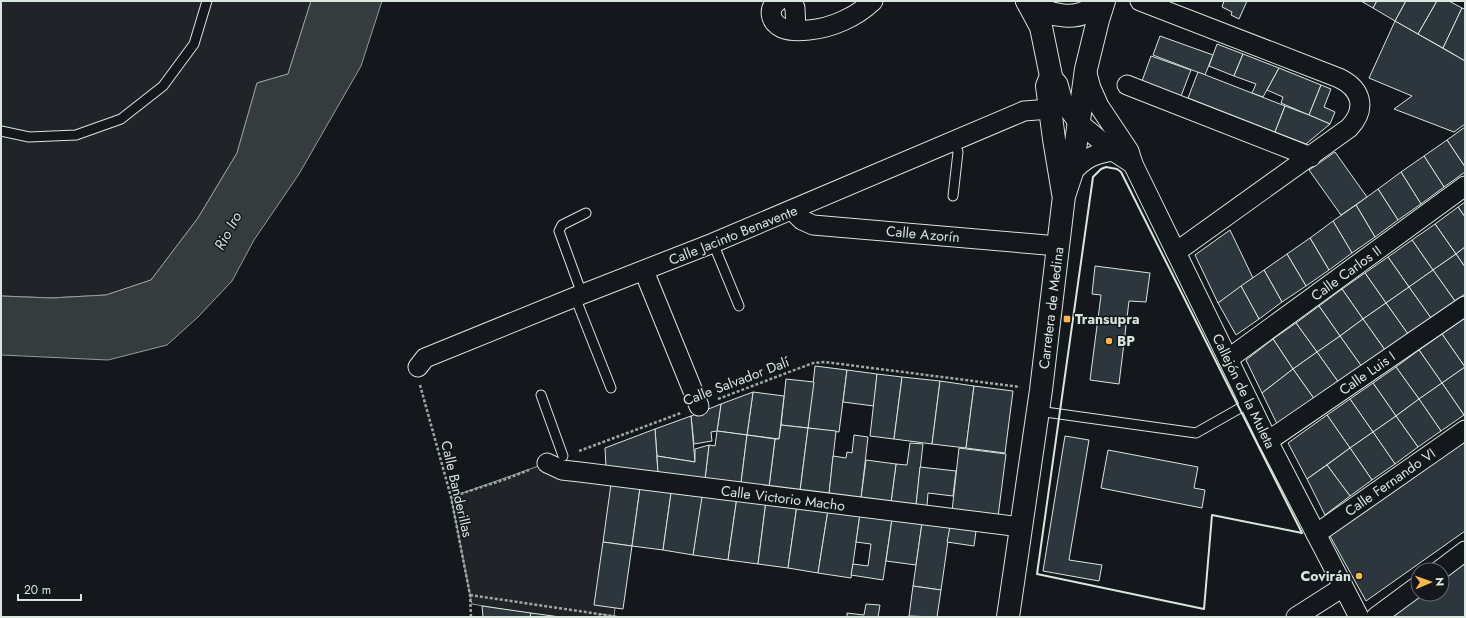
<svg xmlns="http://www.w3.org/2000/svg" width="1466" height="618" font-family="Jost,sans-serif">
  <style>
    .green { fill: #202428; stroke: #939e99 }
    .water { fill: #363b3e; stroke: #939e99 }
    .building { fill: #2c363c; stroke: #d8e6dc }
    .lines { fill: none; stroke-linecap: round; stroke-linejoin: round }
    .lane-casing { stroke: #d8e6dc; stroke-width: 11 }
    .street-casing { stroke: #d8e6dc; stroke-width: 21 }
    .secondary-casing { stroke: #d8e6dc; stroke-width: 24 }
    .path { stroke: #9da8a2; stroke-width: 2.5; stroke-dasharray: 3 2; stroke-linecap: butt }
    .lane { stroke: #14181c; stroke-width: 9 }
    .street { stroke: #14181c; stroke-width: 19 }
    .secondary { stroke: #14181c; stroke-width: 22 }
    .wall { stroke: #d8e6dc; stroke-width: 2 }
    .poi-dot { fill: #ffb74d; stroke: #14181c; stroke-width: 1.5 }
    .labels { text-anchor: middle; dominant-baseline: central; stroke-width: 3; stroke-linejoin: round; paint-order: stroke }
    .street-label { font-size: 14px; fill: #d8e6dc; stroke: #14181c }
    .poi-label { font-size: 14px; font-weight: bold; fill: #d8e6dc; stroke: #14181c; text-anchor: start }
    .water-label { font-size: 15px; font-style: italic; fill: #d8e6dc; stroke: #14181c }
  </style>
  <rect width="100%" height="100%" fill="#14181c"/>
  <g class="green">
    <path d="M1,1H311L288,74L257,83L237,153L198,218L151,280L106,295L51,298L1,296Z"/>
    <path d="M547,463L631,479L614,616L599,614V617H548L472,604L451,497Z"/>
  </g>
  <path class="water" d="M311,1H382L361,66L299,174L254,240L232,281L198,317L167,345L108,360L1,355V296L51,298L106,295L151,280L198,218L237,153L257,83L288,74Z"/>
  <g class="building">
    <path d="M1224,1H1247L1239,19L1231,15L1232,12L1222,7Z"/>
    <path d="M1361,1H1377L1373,8Z"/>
    <path d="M1377,1H1406L1395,21L1373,8Z"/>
    <path d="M1406,1H1437L1418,34L1395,21Z"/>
    <path d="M1437,1H1449L1462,8L1443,48L1418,34Z"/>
    <path d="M1462,8L1465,9V61L1443,48Z"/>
    <path d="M1395,21L1465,61V124L1454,132L1394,109L1412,96L1369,78Z"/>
    <path d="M1160,36L1213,55L1205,75L1153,55Z"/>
    <path d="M1217,44L1243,54L1234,76L1209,66Z"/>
    <path d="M1243,54L1279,68L1263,97L1252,93L1256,84L1234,76Z"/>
    <path d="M1151,56L1191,70L1181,96L1142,81Z"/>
    <path d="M1279,68L1321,85L1309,115L1281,103L1283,97L1267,90Z"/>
    <path d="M1198,72L1285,106L1275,132L1188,98Z"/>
    <path d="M1321,85L1331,89L1324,107L1335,112L1330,124L1309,115Z"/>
    <path d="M1285,106L1309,115L1330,124L1306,144L1275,132Z"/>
    <path d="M1465,127V167L1447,140Z"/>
    <path d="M1447,140L1465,167V172L1444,187L1424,156Z"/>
    <path d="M1335,152L1367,197L1341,215L1309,170Z"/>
    <path d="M1424,156L1444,187L1421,204L1401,172Z"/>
    <path d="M1401,172L1421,204L1398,220L1378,189Z"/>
    <path d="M1378,189L1398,220L1375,237L1356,205Z"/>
    <path d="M1465,202V217L1458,207Z"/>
    <path d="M1356,205L1375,237L1352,253L1333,221Z"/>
    <path d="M1458,207L1465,217V247L1456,254L1435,224Z"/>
    <path d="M1333,221L1352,253L1329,270L1310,238Z"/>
    <path d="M1435,224L1456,254L1433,270L1412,240Z"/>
    <path d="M1230,230L1253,278L1218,303L1195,255Z"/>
    <path d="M1310,238L1329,270L1306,286L1287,254Z"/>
    <path d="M1412,240L1433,270L1409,287L1388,257Z"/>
    <path d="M1465,247V267L1456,254Z"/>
    <path d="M1287,254L1306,286L1282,302L1264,270Z"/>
    <path d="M1456,254L1465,267V294L1455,301L1433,270Z"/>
    <path d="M1388,257L1409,287L1386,303L1365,273Z"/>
    <path d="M1095,266L1150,273L1146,302L1129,301L1119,384L1090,380L1101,295L1092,294Z"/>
    <path d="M1264,270L1282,302L1259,319L1241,286Z"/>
    <path d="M1433,270L1455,301L1431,318L1409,287Z"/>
    <path d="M1365,273L1386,303L1363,319L1342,289Z"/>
    <path d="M1241,286L1259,319L1236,335L1218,303Z"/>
    <path d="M1409,287L1431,318L1408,334L1386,303Z"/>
    <path d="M1342,289L1363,319L1340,336L1319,306Z"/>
    <path d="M1386,303L1408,334L1385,350L1363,319Z"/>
    <path d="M1319,306L1340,336L1317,352L1296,323Z"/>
    <path d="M1465,318V367L1442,334Z"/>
    <path d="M1363,319L1385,350L1362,367L1340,336Z"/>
    <path d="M1296,323L1317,352L1293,369L1273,339Z"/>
    <path d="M1442,334L1465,367L1442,383L1419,350Z"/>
    <path d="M1340,336L1362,367L1339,383L1317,352Z"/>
    <path d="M1273,339L1293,369L1262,393L1246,360Z"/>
    <path d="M1419,350L1442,383L1419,399L1396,367Z"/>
    <path d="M1317,352L1339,383L1315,400L1293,369Z"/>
    <path d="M815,366L847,370L839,432L808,428Z"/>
    <path d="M1396,367L1419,399L1396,416L1373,383Z"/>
    <path d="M1465,367V414L1464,415L1442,383Z"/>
    <path d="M1293,369L1315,400L1278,426L1262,393Z"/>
    <path d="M847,370L877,374L874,406L843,402Z"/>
    <path d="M877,374L902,377L894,439L870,436Z"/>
    <path d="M902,377L940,381L932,444L894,439Z"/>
    <path d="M786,379L814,382L808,428L781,425Z"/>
    <path d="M940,381L974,386L966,448L932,444Z"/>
    <path d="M1373,383L1396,416L1373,432L1350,399Z"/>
    <path d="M1442,383L1464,415L1441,431L1419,399Z"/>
    <path d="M974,386L1013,391L1005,453L966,448Z"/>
    <path d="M753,392L784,396L779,439L747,435Z"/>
    <path d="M753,392L747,435L717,431L721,404Z"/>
    <path d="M1350,399L1373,432L1350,448L1327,415Z"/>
    <path d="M1419,399L1441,431L1418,447L1396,416Z"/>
    <path d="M721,404L717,431L711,432L712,441L694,444L691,416Z"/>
    <path d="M1327,415L1350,448L1307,479L1288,443Z"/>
    <path d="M691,416L695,462L657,456L655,429Z"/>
    <path d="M1396,416L1418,447L1395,464L1373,432Z"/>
    <path d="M781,425L808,428L800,491L769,487L775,439H779Z"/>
    <path d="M808,428L836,431L829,494L800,491Z"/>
    <path d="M655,429L658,473L606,467L605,448Z"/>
    <path d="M717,431L747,435L741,483L705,479L709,445L715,446Z"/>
    <path d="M1373,432L1395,464L1372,480L1350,448Z"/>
    <path d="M747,435L775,439L769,487L741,483Z"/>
    <path d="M854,435L868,437L861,498L829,494L833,456L846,458L847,452L852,453Z"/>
    <path d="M1065,436L1089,440L1069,560L1102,565L1099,581L1043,571Z"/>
    <path d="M1465,442V531L1366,601L1330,536Z"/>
    <path d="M910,443L923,444L916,505L891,502L896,464L907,465Z"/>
    <path d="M709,445L705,479L658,473L657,456L695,462V449Z"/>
    <path d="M959,448L1006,454L998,517L952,511Z"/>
    <path d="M1350,448L1372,480L1350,496L1327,465Z"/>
    <path d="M1108,450L1198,467L1194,488L1205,490L1202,508L1101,488Z"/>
    <path d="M866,460L896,464L891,502L861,498Z"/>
    <path d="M1327,465L1350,496L1325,515L1307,479Z"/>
    <path d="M920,467L956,471L953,496L928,493L927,506L916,505Z"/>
    <path d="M611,484L640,488L632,546L603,542Z"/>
    <path d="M640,488L671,493L663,550L632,546Z"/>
    <path d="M702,492L737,497L728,560L693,555Z"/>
    <path d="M671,493L702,497L693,555L663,550Z"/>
    <path d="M737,497L766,501L758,564L728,560Z"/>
    <path d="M766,501L797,505L788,568L758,564Z"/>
    <path d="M797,505L828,510L818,573L788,568Z"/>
    <path d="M828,510L860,514L851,578L818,573Z"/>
    <path d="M860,514L892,519L883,580L851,575L853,564L868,566L871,544L856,542Z"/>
    <path d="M892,519L922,523L916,565L886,561Z"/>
    <path d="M922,523L950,527L941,590L913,586Z"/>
    <path d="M950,527L976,531L974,546L947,542Z"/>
    <path d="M603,542L632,546L623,609L594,605Z"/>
    <path d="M1465,561V617H1387L1419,594H1442V578Z"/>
    <path d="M913,586L941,590L937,617L909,616Z"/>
    <path d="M866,604L880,605L878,617H847V613L864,615Z"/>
    <path d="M482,606L531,613L530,617H483Z"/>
    <path d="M531,613L560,617H530Z"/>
  </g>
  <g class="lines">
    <g class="lane-casing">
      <g id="lane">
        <path d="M1,131L29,137L76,135L121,119L163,86L194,44L207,1"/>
        <path d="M953,196L958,152L954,141"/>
        <path d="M713,243L739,306"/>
        <path d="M582,294L559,231L562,225L586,213"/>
        <path d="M575,297L611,388"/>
        <path d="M541,395L563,456"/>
        <path d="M1038,411L1196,433L1249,403"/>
      </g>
    </g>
    <g class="street-casing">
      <g id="street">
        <path d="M778,1C767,9 770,22 782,28C789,31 801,31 809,30C832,28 856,17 873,1"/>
        <path d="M792,1L795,8L796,30"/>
        <path d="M1140,1L1339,78C1362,89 1367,109 1349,128L1176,252"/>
        <path d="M1086,70L1091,88L1099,106L1129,151L1133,164L1268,441L1359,617"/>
        <path d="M1051,76L1058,84L1063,102L1078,122L1113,151L1133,164"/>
        <path d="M1127,85L1311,157"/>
        <path d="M1072,172C1086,158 1093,154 1113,151"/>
        <path d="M792,210L802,220L813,225L1058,246"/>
        <path d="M644,271L699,406"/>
        <path d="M1228,359L1465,186"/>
        <path d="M418,367L425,358L575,297L713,243L1024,111L1050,109"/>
        <path d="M1268,441L1465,306"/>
        <path d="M547,463L562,470L580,472L1021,527"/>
        <path d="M1316,534L1465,430"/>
        <path d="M1440,570L1465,551"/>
        <path d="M1296,617L1343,587"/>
        <path d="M1376,617L1418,586"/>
      </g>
    </g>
    <g class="secondary-casing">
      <g id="secondary">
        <path d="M1027,1L1041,27L1051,76L1047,86L1054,139L1063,193"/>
        <path d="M1027,1C1049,17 1081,24 1100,1"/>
        <path d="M1008,617L1041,390L1064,196L1072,172L1086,69L1098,20L1104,1"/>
      </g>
    </g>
    <g class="path">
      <path d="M420,385L451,497L470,595L471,617"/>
      <path d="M718,399L813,363L825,362L1020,387"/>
      <path d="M579,451L681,413"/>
      <path d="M451,497L506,479L529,470"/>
      <path d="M470,595L619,617"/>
    </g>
    <use href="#lane" class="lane"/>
    <use href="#street" class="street"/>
    <use href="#secondary" class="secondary"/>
    <path class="wall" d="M1106,167L1117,169L1121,172L1302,533L1212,515L1204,609L1037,574L1093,177L1101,169Z"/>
  </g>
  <g class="poi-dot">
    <rect x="1063" y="315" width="8" height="8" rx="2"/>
    <circle cx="1109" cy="341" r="4"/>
    <circle cx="1359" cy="576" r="4"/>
  </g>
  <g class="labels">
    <g class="street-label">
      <text transform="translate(923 234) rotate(5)">Calle Azorín</text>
      <text transform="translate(733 235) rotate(-22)">Calle Jacinto Benavente</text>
      <text transform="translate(1346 273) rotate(-36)">Calle Carlos II</text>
      <text transform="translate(1051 308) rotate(-83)">Carretera de Medina</text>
      <text transform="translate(1367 373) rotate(-35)">Calle Luis I</text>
      <text transform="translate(736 381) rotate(-21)">Calle Salvador Dalí</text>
      <text transform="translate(1244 391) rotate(64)">Callejón de la Muleta</text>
      <text transform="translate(1390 482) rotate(-35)">Calle Fernando VI</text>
      <text transform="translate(457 489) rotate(77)">Calle Banderillas</text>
      <text transform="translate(783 498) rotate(7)">Calle Victorio Macho</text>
    </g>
    <g class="poi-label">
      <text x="1075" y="319">Transupra</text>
      <text x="1117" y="341">BP</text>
      <text x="1351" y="576" text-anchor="end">Covirán</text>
    </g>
    <g class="water-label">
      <text transform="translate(228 231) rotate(-62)">Rio Iro</text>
    </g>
  </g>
  <rect width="1466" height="618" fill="none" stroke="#d8e6dc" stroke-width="4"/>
  <g transform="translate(1430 582) rotate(88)"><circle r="19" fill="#14181c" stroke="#626a69"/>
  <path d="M0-3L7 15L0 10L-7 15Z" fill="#ffb74d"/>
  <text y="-6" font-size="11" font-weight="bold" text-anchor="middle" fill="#d8e6dc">N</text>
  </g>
  <path d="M18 594v6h63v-6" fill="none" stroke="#d8e6dc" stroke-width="2"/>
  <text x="24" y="594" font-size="12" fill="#d8e6dc" stroke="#14181c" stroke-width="3" paint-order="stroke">20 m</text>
</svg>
